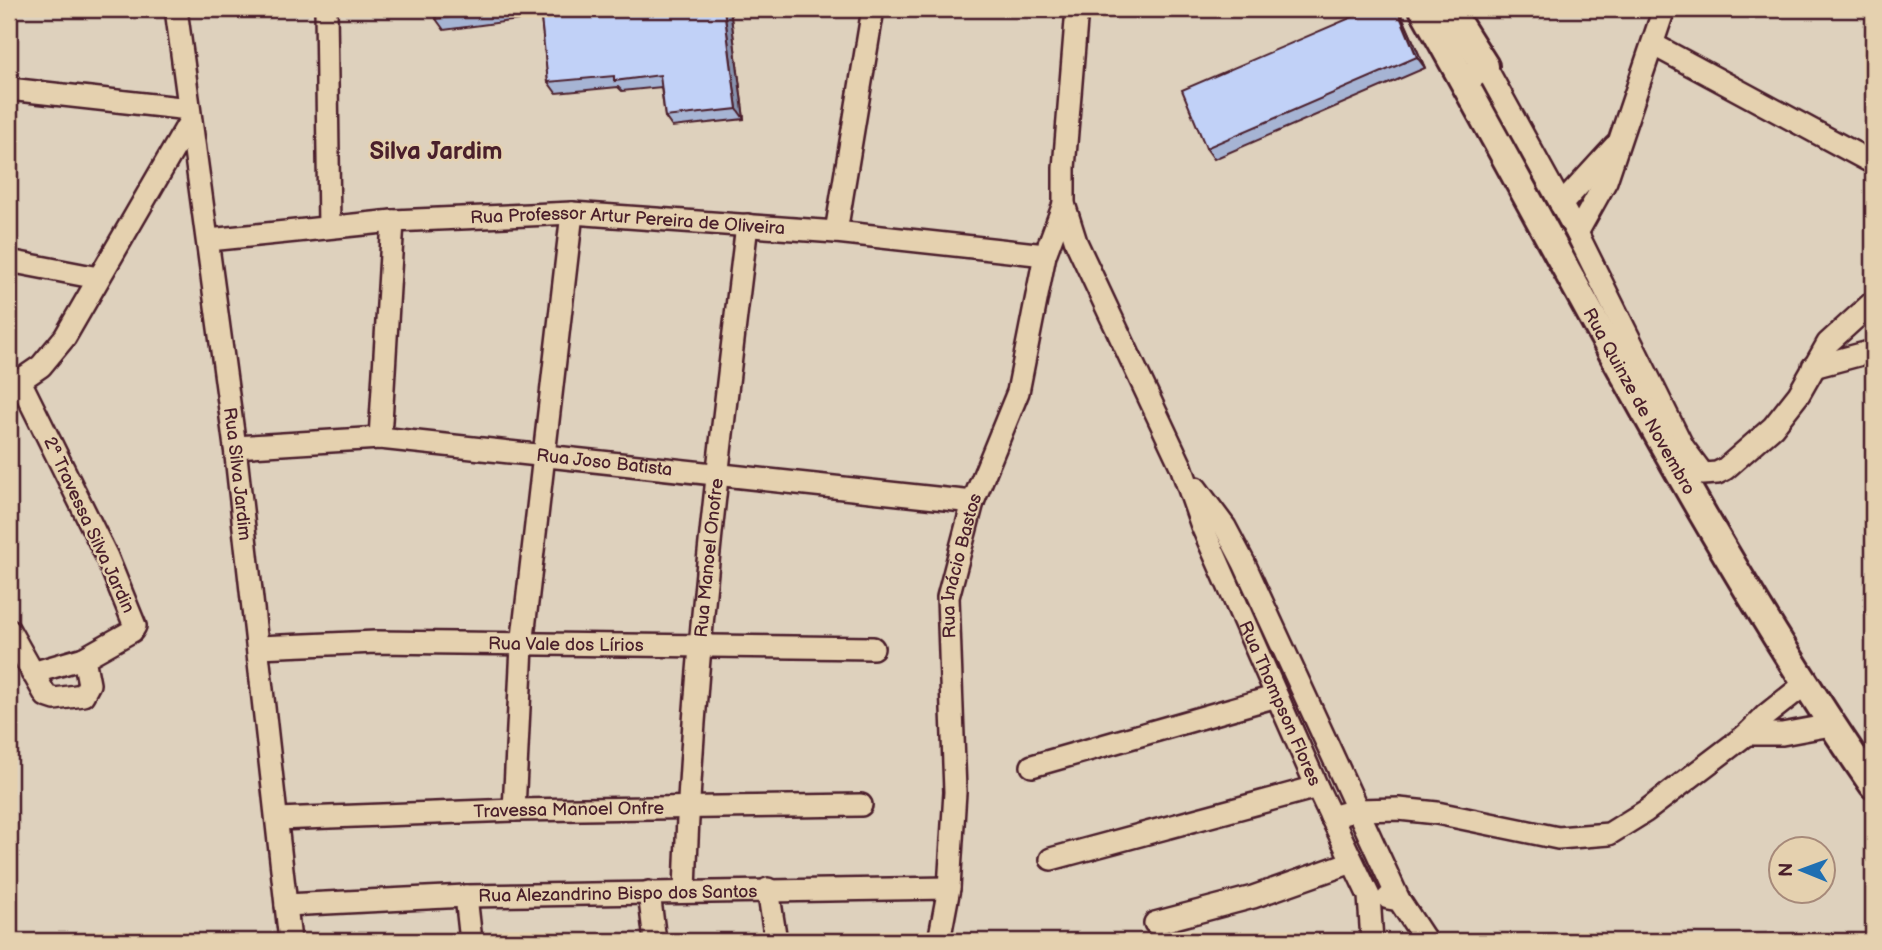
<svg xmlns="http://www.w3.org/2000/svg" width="1882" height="950" font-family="'Balsamiq Sans',sans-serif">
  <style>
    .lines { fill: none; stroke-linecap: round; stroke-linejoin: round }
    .minor-casing { stroke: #4a1f2b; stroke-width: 26 }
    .major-casing { stroke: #4a1f2b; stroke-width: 32 }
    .minor { stroke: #e5d1af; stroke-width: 21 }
    .major { stroke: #e5d1af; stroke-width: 26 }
    .wall { fill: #a6b4d4; stroke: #4a1f2b; stroke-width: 2 }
    .shaded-wall { fill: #8792ad; stroke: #4a1f2b; stroke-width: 2 }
    .building { fill: #c1d1f7; stroke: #4a1f2b; stroke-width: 2 }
    .labels { text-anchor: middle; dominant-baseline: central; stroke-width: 5; stroke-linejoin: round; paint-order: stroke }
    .street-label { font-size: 18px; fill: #4a1f2b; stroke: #e5d1af }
    .district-label { font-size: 24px; font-weight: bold; fill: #4a1f2b; stroke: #e5d1af }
  </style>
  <rect width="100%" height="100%" fill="#ded1bd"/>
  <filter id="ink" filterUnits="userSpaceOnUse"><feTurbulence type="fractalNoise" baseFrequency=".0143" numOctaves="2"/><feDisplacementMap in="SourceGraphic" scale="14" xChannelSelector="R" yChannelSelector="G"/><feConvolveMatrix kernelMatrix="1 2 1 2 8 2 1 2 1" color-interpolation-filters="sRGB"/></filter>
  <g filter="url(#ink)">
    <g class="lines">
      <g class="minor-casing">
        <g id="minor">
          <path id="s1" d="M176,9L235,447L290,941"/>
          <path d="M326,9L329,227"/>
          <path id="s2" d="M1077,9L1064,168V204L1076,242L1181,466L1202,526L1317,787L1369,896L1372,941"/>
          <path d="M1654,45L1873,163"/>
          <path d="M1485,66L1577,233L1683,447L1703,474L1717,473L1725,469L1773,427L1799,394L1828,343L1873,302"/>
          <path d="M9,89L189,109"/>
          <path d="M1561,205L1615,146"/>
          <path d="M836,232L873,9"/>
          <path d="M1577,233L1606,181L1664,9"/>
          <path id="s3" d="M209,240L393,221L572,213L836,232L1045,255"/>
          <path d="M9,261L98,278"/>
          <path d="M1813,367L1873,351"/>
          <path d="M9,388L41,366L65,337L190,121"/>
          <path d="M380,438L393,221"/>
          <path id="s4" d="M235,447L380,438L973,502"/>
          <path d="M1196,488L1225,527L1244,563L1399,900"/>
          <path d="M9,630L46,696L55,699L83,695L89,684L84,658L132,631L135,626L107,557L21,383"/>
          <path id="s5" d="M258,647L376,642L873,648"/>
          <path d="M32,673L84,658"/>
          <path d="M1747,734H1782L1831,725"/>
          <path d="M1032,766L1277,696"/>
          <path d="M514,810L522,646L572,213"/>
          <path d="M1331,817L1357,810L1399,809L1437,813L1558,838L1609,834L1646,811L1747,734L1766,715L1805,684"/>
          <path id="s6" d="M277,819L514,810L861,805"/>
          <path d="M1051,859L1317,787"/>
          <path d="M768,889L776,941"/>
          <path id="s7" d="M685,891C692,668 720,446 747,225"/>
          <path d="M649,892L655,941"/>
          <path d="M466,896L471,941"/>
          <path d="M1388,898L1399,900L1426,941"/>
          <path id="s8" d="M286,905L466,896L949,888"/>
          <path d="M1155,923L1253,897L1352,862"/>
          <path id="s9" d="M939,941L949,888L955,792L948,597L973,502L1018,392L1045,255L1064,204"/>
        </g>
      </g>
      <g class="major-casing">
        <g id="major">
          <path id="s10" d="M1423,9C1570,269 1703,539 1873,785"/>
          <path d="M1449,9L1485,66L1464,81"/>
        </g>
      </g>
      <use href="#minor" class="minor"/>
      <use href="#major" class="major"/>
    </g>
    <g class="wall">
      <path d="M435,9H730L744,119L672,127L665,117L661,87L622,91L618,87L556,93L548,82L541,17L444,30L436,19Z"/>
      <path d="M1371,9H1399L1425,68L1214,159L1206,148Z"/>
    </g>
    <g class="shaded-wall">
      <path d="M724,9H730L744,119L737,109Z"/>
      <path d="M1397,9H1399L1425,68L1417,57Z"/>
    </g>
    <g class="building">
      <path d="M435,9H513L436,19Z"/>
      <path d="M540,9H724L737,109L665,117L660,75L614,81V76L548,82Z"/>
      <path d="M1371,9H1397L1417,57L1206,148L1182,90Z"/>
    </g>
  </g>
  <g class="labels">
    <g class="street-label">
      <text stroke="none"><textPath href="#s3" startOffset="420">Rua Professor Artur Pereira de Oliveira</textPath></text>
      <text stroke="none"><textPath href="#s10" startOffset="448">Rua Quinze de Novembro</textPath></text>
      <text stroke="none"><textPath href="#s4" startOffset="371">Rua Joso Batista</textPath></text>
      <text stroke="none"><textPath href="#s1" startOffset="469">Rua Silva Jardim</textPath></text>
      <text transform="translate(89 525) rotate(65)">2ª Travessa Silva Jardin</text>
      <text stroke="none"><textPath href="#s7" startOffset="334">Rua Manoel Onofre</textPath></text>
      <text stroke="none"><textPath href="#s9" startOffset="378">Rua Inácio Bastos</textPath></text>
      <text stroke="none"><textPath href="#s5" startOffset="308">Rua Vale dos Lírios</textPath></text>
      <text stroke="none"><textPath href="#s2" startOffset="740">Rua Thompson Flores</textPath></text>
      <text stroke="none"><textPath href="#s6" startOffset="292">Travessa Manoel Onfre</textPath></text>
      <text stroke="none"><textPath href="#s8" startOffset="332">Rua Alezandrino Bispo dos Santos</textPath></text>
    </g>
    <g class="district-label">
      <text x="436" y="151">Silva Jardim</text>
    </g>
  </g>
  <rect width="1882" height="950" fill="none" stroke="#e5d1af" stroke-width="35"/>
  <rect x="18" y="18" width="1847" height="915" fill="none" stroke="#4a1f2b" stroke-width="2.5" filter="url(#ink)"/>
  <g transform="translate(1802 870) rotate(271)"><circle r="33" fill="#e5d1af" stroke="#a78a7a" stroke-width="2"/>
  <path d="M0-5L12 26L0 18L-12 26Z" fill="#1f6fb2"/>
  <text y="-10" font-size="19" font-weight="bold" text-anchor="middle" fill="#4a1f2b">N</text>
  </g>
</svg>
